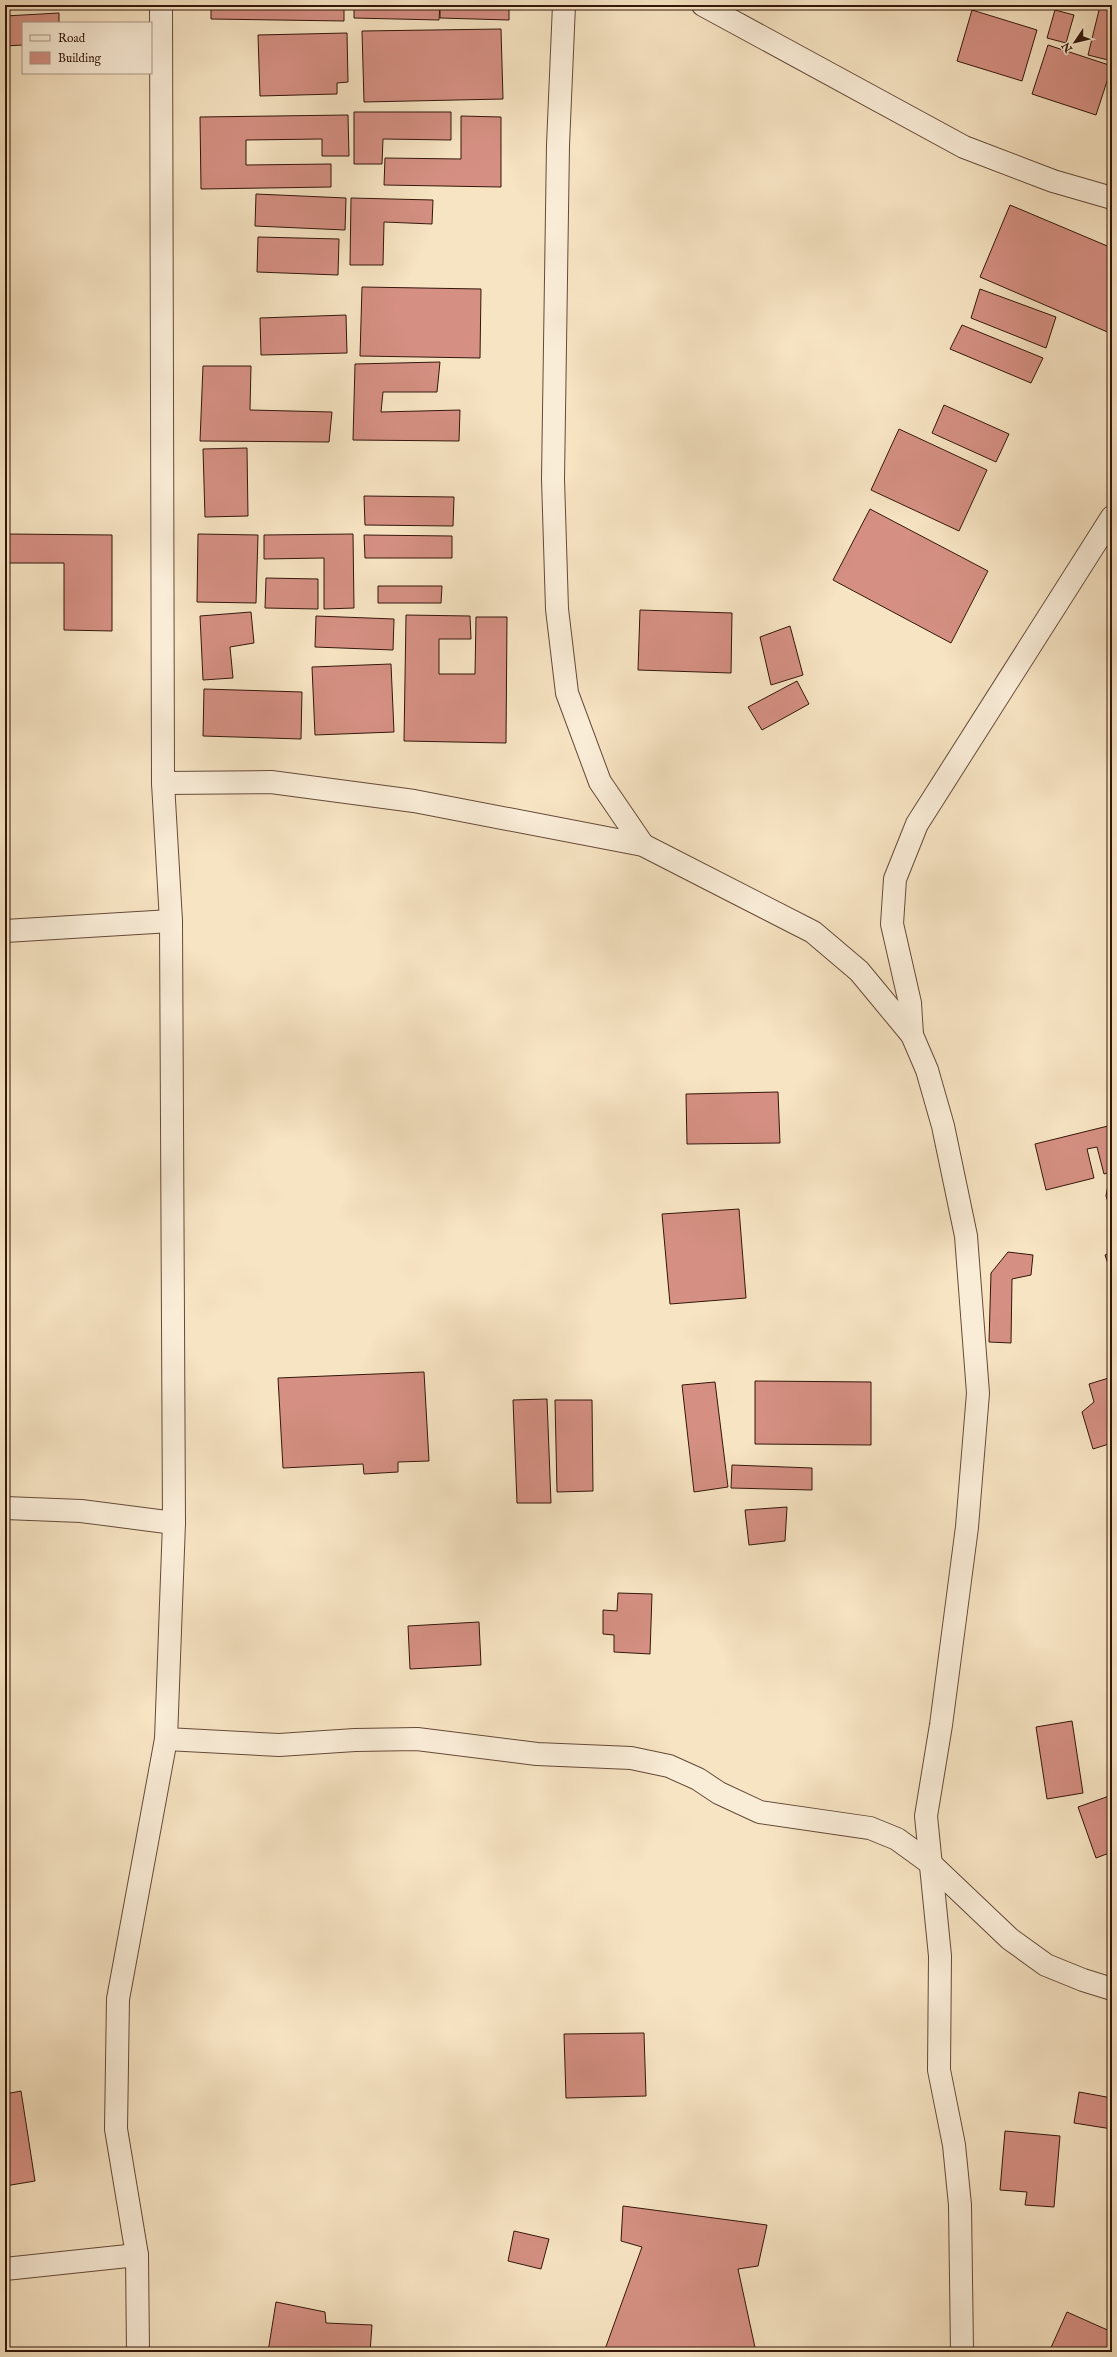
<svg xmlns="http://www.w3.org/2000/svg" width="1117" height="2357" font-family="'IM FELL English',serif">
  <style>
    .building { fill: #d59083; stroke: #34170a }
    .lines { fill: none; stroke-linecap: round; stroke-linejoin: round }
    .minor-casing { stroke: #654a38; stroke-width: 24 }
    .minor { stroke: #faedd8; stroke-width: 22 }
  </style>
  <rect width="100%" height="100%" fill="#f7e4c3"/>
  <filter id="stains"><feTurbulence type="fractalNoise" baseFrequency=".005" numOctaves="4"/><feColorMatrix values="0 0 0 0 .2 0 0 0 0 .09 0 0 0 0 .02 0 0 0 .5 -.17"/></filter>
  <radialGradient id="worn" r=".72"><stop offset=".6" stop-color="#630" stop-opacity="0"/><stop offset="1" stop-color="#630" stop-opacity=".3"/></radialGradient>
  <g class="building">
    <path d="M13,5H38V6L13,9Z"/>
    <path d="M211,5H344V21L211,19Z"/>
    <path d="M354,5H440L439,20L354,18Z"/>
    <path d="M440,5H509V20L440,18Z"/>
    <path d="M1100,6L1112,9V61L1088,55Z"/>
    <path d="M972,10L1037,30L1022,81L957,61Z"/>
    <path d="M1055,10L1074,15L1066,43L1047,38Z"/>
    <path d="M59,13V23H23V45L5,46V16Z"/>
    <path d="M501,29L503,99L364,102L362,31Z"/>
    <path d="M347,33L348,82L337,83V94L260,96L258,35Z"/>
    <path d="M1048,45L1112,66L1096,115L1032,94Z"/>
    <path d="M354,112H451V140L383,139L382,164H354Z"/>
    <path d="M348,115L349,156H322V139L246,140V165L331,164V187L201,189L200,117Z"/>
    <path d="M461,116L501,117V187L384,185L385,158L461,159Z"/>
    <path d="M256,194L346,198L345,230L255,226Z"/>
    <path d="M351,198L433,200L432,224L384,222L383,265H350Z"/>
    <path d="M1010,205L1112,248V334L980,277Z"/>
    <path d="M258,237L339,239L338,275L257,272Z"/>
    <path d="M362,287L481,289L480,358L360,356Z"/>
    <path d="M980,289L1056,317L1046,348L971,318Z"/>
    <path d="M346,315L347,353L261,355L260,318Z"/>
    <path d="M962,325L1043,358L1031,383L950,349Z"/>
    <path d="M440,362L437,392H383L381,412L460,410L459,441L353,440L355,364Z"/>
    <path d="M203,366H251L250,410L332,412L329,442L200,441Z"/>
    <path d="M944,405L1009,434L996,462L932,433Z"/>
    <path d="M899,429L987,470L959,531L871,490Z"/>
    <path d="M247,448L248,516L205,517L203,449Z"/>
    <path d="M364,496L454,497L453,526L365,525Z"/>
    <path d="M870,509L988,571L951,643L833,580Z"/>
    <path d="M8,534L112,535V631L64,630V563H8Z"/>
    <path d="M198,534L258,535L256,603L197,602Z"/>
    <path d="M353,534L354,608L324,609V558L264,559V535Z"/>
    <path d="M364,535L452,536V558H365Z"/>
    <path d="M266,578L318,579V609L265,608Z"/>
    <path d="M378,586H442L441,603H378Z"/>
    <path d="M640,610L732,613L731,673L638,670Z"/>
    <path d="M251,612L254,643L230,647L233,678L203,680L200,616Z"/>
    <path d="M406,615L470,616L471,639H439V674H475L476,617H507L506,743L404,741Z"/>
    <path d="M316,616L394,619L393,650L315,647Z"/>
    <path d="M790,626L803,675L771,685L760,637Z"/>
    <path d="M391,664L394,732L315,735L312,667Z"/>
    <path d="M797,681L809,704L762,730L748,707Z"/>
    <path d="M204,689L302,692L301,739L203,736Z"/>
    <path d="M778,1092L780,1143L687,1144L686,1094Z"/>
    <path d="M1112,1125V1172L1104,1174L1097,1147L1087,1149L1094,1178L1046,1190L1035,1144Z"/>
    <path d="M1112,1178V1214L1106,1196L1109,1179Z"/>
    <path d="M739,1209L746,1298L670,1304L662,1214Z"/>
    <path d="M1008,1252L1033,1255L1031,1275L1012,1279L1011,1343L989,1342L991,1273Z"/>
    <path d="M1112,1252V1276L1105,1255Z"/>
    <path d="M424,1372L429,1461L398,1462V1472L364,1474L363,1464L283,1468L278,1378Z"/>
    <path d="M1112,1377V1443L1093,1449L1082,1412L1094,1402L1089,1384Z"/>
    <path d="M755,1381L871,1382V1445L755,1444Z"/>
    <path d="M715,1382L728,1487L694,1492L682,1385Z"/>
    <path d="M547,1399L551,1503H517L513,1400Z"/>
    <path d="M555,1400H592L593,1491L557,1492Z"/>
    <path d="M732,1465L812,1468V1490L731,1488Z"/>
    <path d="M787,1507L785,1541L749,1545L745,1510Z"/>
    <path d="M618,1593L652,1594L650,1654L614,1652V1635L603,1634V1610L617,1611Z"/>
    <path d="M479,1622L481,1665L410,1669L408,1626Z"/>
    <path d="M1072,1721L1083,1793L1047,1799L1036,1727Z"/>
    <path d="M1112,1795V1852L1096,1858L1078,1807Z"/>
    <path d="M644,2033L646,2096L566,2098L564,2034Z"/>
    <path d="M21,2091L35,2181L5,2186V2094Z"/>
    <path d="M1079,2092L1112,2098V2129L1074,2123Z"/>
    <path d="M1005,2131L1060,2136L1054,2207L1025,2205L1027,2192L1000,2190Z"/>
    <path d="M623,2206L767,2225L758,2266L738,2269L756,2352H604L642,2247L621,2241Z"/>
    <path d="M514,2231L549,2239L541,2269L508,2261Z"/>
    <path d="M276,2302L325,2312L326,2323L372,2325L370,2352H268Z"/>
    <path d="M1067,2312L1112,2332V2352H1049Z"/>
  </g>
  <g class="lines">
    <g class="minor-casing">
      <g id="minor">
        <path d="M564,5L558,145L553,479L557,609L567,693L600,782L643,845"/>
        <path d="M703,5L964,147L1053,181L1112,198"/>
        <path d="M163,783L271,782L414,801L643,845L813,932L859,971L912,1035L927,1070L943,1126L966,1236L978,1393L967,1527L941,1725L926,1816L940,1956L939,2070L954,2145L960,2205L962,2352"/>
        <path d="M5,931L171,921"/>
        <path d="M912,1035L910,1003L892,924L895,879L917,824L1112,517"/>
        <path d="M5,1508L81,1511L174,1523"/>
        <path d="M166,1739L279,1745L355,1740L417,1739L537,1754L631,1758L669,1766L698,1779L719,1793L760,1812L870,1828L897,1839L930,1863L1010,1939L1046,1965L1083,1980L1112,1989"/>
        <path d="M5,2269L137,2255"/>
        <path d="M138,2352L137,2255L116,2129L118,1999L166,1739L174,1523L171,921L163,783L161,5"/>
      </g>
    </g>
    <use href="#minor" class="minor"/>
  </g>
  <rect width="1117" height="2357" fill="none" stroke="#f7e4c3" stroke-width="20"/>
  <rect x="6" y="6" width="1105" height="2345" fill="none" stroke="#34170a" stroke-width="2"/>
  <rect x="10" y="10" width="1097" height="2337" fill="none" stroke="#34170a"/>
  <rect x="22" y="22" width="130" height="52" fill="#faedd8" stroke="#ab9786"/>
  <rect x="30" y="35" width="20" height="6" fill="#faedd8" stroke="#ab9786"/>
  <text x="58" y="42" font-size="12" fill="#34170a">Road</text>
  <rect x="30" y="52" width="20" height="12" fill="#d59083" stroke="#ab9786"/>
  <text x="58" y="62" font-size="12" fill="#34170a">Building</text>
  <g transform="translate(1075 42) rotate(235)" stroke="#faedd8" stroke-width="3" paint-order="stroke">
  <path d="M0-3L7 15L0 10L-7 15Z" fill="#34170a"/>
  <text y="-6" font-size="11" font-weight="bold" text-anchor="middle" fill="#34170a">N</text>
  </g>
  <rect width="100%" height="100%" filter="url(#stains)"/>
  <rect width="100%" height="100%" fill="url(#worn)"/>
</svg>
